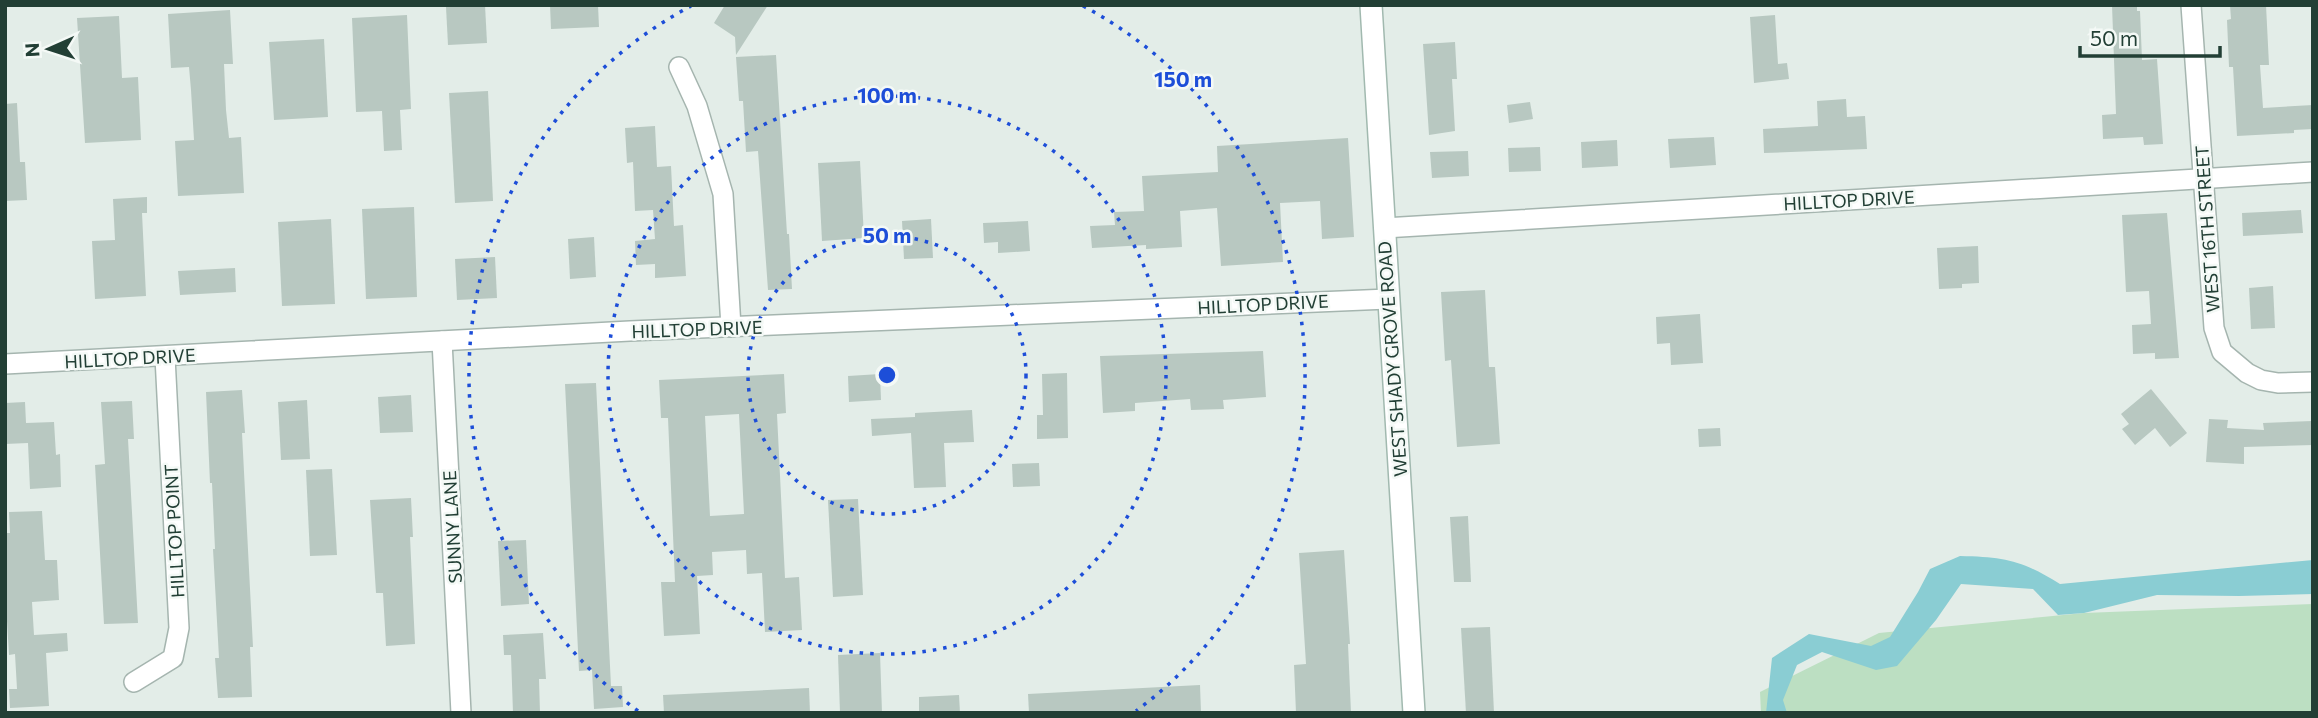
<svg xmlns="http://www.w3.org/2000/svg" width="2318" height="718" font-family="Commissioner,sans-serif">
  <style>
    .green { fill: #bcdfc2 }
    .water { fill: #8acdd3 }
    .building { fill: #b8c8c1; fill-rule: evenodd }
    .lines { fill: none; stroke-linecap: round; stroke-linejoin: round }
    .minor-casing { stroke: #a5b5af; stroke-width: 22 }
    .secondary-casing { stroke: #a1b9af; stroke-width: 24 }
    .minor { stroke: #fff; stroke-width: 19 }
    .secondary { stroke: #fff; stroke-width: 21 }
    .ring { fill: none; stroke: #1d4ed8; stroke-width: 3.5; stroke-dasharray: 3.5 7 }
    .labels { text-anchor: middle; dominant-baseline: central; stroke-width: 5; stroke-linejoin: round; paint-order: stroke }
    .street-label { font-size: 18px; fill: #223f35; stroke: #f4f9f6 }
    .centre { fill: #1d4ed8; stroke: #f4f9f6; stroke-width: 3.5 }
    .ring-label { font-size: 21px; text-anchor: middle; font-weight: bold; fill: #1d4ed8; stroke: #f4f9f6; stroke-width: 5; stroke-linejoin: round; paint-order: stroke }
  </style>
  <rect width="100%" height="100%" fill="#e3ede8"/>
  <path class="green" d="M2313,604V713H1761L1760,692L1879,633L2084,613Z"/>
  <path class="water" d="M1960,556C2005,557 2021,560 2060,584L2313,560V594L2239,596L2157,595L2084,613L2058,615L2033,589L1961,584L1936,620L1897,666L1876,670L1822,652L1797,665L1783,700L1787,713H1766L1772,658L1809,634L1871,646L1890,637L1918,592L1930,569Z"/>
  <g class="building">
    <path d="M485,5L487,43L448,45L446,7Z"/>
    <path d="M550,5H598L599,27L551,29Z"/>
    <path d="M725,5H768L736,55L735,37L714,23Z"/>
    <path d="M2112,5H2137V11H2140L2142,60L2157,59L2163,144L2144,145L2143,137L2103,139L2102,115L2116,114Z"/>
    <path d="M2230,5H2266L2269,65H2260L2263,108L2313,105V129L2294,130V133L2237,136L2233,67H2229L2227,20L2231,19Z"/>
    <path d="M230,10L233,64H224L226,110L229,138L241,137L244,193L178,196L175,141L194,140L191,90L189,67L171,68L168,14Z"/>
    <path d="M407,15L411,109L400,110L402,150L384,151L382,111L356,112L352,18Z"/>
    <path d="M1775,15L1778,64L1787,63L1789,79L1754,83L1750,17Z"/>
    <path d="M119,16L122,78L138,77L141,140L85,143L77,18Z"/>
    <path d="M324,39L328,117L274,120L269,42Z"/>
    <path d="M1455,42L1457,79H1452L1455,131L1429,135L1423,44Z"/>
    <path d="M776,55L787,234H789L792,289L768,290L758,151L746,152L743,101H739L736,57Z"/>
    <path d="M488,91L493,201L455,203L449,93Z"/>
    <path d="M1846,99L1847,117L1865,116L1867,149L1764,153L1763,129L1818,126L1817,101Z"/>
    <path d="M1530,102L1533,119L1509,123L1507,105Z"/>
    <path d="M17,103L20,162H25L27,200L5,201V104Z"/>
    <path d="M655,126L657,167L671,166L674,226L683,225L686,276L655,278V264L636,265L635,241L655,239L653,210L635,211L633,162L627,163L625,128Z"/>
    <path d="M1714,137L1716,165L1670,168L1668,139Z"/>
    <path d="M1348,138L1354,237L1322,239L1320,201L1280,203L1283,262L1221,266L1217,208L1180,211L1182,247L1146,249V245L1092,248L1090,226L1115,225L1114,212L1144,211L1142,176L1218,172L1217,146Z"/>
    <path d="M1617,140L1618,166L1582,168L1581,142Z"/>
    <path d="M1540,147L1541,171L1509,172L1508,148Z"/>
    <path d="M1468,151L1469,176L1432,178L1430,152Z"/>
    <path d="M860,161L864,238L822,241L818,163Z"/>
    <path d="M147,197V213H142L146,296L95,299L92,241L115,240L113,199Z"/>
    <path d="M414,207L417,297L366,299L362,209Z"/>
    <path d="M2301,210L2303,233L2243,236L2242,213Z"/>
    <path d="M2167,213L2179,358L2155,359V353L2133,354L2132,325L2151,324L2149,291L2126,292L2122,215Z"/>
    <path d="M331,219L335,304L282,306L278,222Z"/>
    <path d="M931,219L933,258L904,259L902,221Z"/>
    <path d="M1028,221L1030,251L998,253V242L984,243L983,223Z"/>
    <path d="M594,237L596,277L570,279L568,239Z"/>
    <path d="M1978,246L1979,283L1962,284V288L1939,289L1937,248Z"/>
    <path d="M495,257L497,298L457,300L455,259Z"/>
    <path d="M235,268L236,292L180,295L178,271Z"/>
    <path d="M2273,286L2275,328L2251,329L2249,288Z"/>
    <path d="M1485,290L1489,367H1495L1500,444L1457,447L1451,360L1445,361L1441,292Z"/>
    <path d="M1700,314L1703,363L1671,365L1670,343L1657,344L1656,317Z"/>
    <path d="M1263,351L1266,397L1223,400L1224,409L1191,410L1190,399L1135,403V411L1103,413L1100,356Z"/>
    <path d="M1067,373L1068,438L1037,439V415H1043L1042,374Z"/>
    <path d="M784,374L786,413L777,414L785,578L799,577L802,630L765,632L762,573L747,574L746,550L712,552L713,575L697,576L700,634L664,636L661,582H675L668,418H661L659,380ZM739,414L744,514L710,516L705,416Z"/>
    <path d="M880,374L881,400L849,402L848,376Z"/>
    <path d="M596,383L611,686H622L623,707L594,709L592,670L579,671L565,384Z"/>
    <path d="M2151,389L2187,433L2170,447L2155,428L2135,445L2122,429L2129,424L2121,414Z"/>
    <path d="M242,390L245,433H242L253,647H250L252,697L218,698L215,658H219L213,549H215L212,483H210L206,392Z"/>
    <path d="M411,395L413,432L380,433L378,397Z"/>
    <path d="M307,400L310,459L281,460L278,402Z"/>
    <path d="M132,401L134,439H128L138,623L104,624L95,465L105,464L101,402Z"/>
    <path d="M25,402L26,423L54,422L56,455L60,454L61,487L30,489L28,443L5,444V403Z"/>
    <path d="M972,410L974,442L944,443L946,487L914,488L911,433L872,436L871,419L915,417V413Z"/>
    <path d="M2209,419L2228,420L2227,428L2264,430L2263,423L2312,421L2313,445L2244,447V464L2206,462Z"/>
    <path d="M1720,428L1721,446L1699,447L1698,429Z"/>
    <path d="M1039,463L1040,486L1013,487L1012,464Z"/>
    <path d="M332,469L337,555L310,556L306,470Z"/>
    <path d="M411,498L413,537H410L415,644L386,646L383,593H376L370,500Z"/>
    <path d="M858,499L863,595L833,597L828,500Z"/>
    <path d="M42,511L45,560H57L59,600L32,602L34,635L67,633L68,651L46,653L49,706L10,708L9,689H17L15,654L9,655L5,587V562H7L6,533H10L9,512Z"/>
    <path d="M1468,516L1471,582H1454L1450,517Z"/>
    <path d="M526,540L529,604L501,606L498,541Z"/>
    <path d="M1344,550L1350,644H1348L1351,713H1296L1294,665L1306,664L1299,553Z"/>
    <path d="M1490,627L1494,713H1466L1461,628Z"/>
    <path d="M543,633L546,679H539L540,713H513L511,655H504L503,635Z"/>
    <path d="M880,653L882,713H840L838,655Z"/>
    <path d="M1200,685L1201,713H1029L1028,694Z"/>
    <path d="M809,688L810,713H664L663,695Z"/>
    <path d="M959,695L960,713H919V697Z"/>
  </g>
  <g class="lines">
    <g class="minor-casing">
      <g id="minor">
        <path d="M2191,5L2214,328L2222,352L2247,373L2261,380L2278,383L2313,382"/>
        <path d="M679,67L697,106L723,194L731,327"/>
        <path d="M1384,228L2313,172"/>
        <path d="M442,341L461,713"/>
        <path d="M5,364L630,331L1388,299"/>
        <path d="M134,682L173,658L179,628L165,357"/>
      </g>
    </g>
    <g class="secondary-casing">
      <path id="secondary" d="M1371,5L1414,713"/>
    </g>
    <use href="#minor" class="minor"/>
    <use href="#secondary" class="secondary"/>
  </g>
  <g class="ring">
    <circle cx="887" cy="375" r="139"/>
    <circle cx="887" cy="375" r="279"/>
    <path d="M638 711A418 418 0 0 1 691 6M1083 6A418 418 0 0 1 1136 711"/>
  </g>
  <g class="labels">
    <g class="street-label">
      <text transform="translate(1849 200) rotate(-3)">HILLTOP DRIVE</text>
      <text transform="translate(2207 229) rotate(-94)">WEST 16TH STREET</text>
      <text transform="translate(1263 304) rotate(-3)">HILLTOP DRIVE</text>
      <text transform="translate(697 329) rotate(-2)">HILLTOP DRIVE</text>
      <text transform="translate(130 358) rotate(-3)">HILLTOP DRIVE</text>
      <text transform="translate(1392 359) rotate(-94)">WEST SHADY GROVE ROAD</text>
      <text transform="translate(452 527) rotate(-93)">SUNNY LANE</text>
      <text transform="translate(174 531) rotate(-93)">HILLTOP POINT</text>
    </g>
  </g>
  <circle cx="887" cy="375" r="10" class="centre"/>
  <g class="ring-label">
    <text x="1183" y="87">150 m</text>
    <text x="887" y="103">100 m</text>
    <text x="887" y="243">50 m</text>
  </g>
  <rect width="2318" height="718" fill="none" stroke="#223f35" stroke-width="14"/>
  <g transform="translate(49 49) rotate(267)" stroke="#f4f9f6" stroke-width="5" paint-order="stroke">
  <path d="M0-5L12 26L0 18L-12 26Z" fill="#223f35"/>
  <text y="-10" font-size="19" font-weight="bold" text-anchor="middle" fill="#223f35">N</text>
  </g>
  <path d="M2080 46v10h140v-10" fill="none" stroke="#223f35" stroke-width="3.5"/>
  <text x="2090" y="46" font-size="21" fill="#223f35" stroke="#f4f9f6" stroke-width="5" paint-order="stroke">50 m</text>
</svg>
